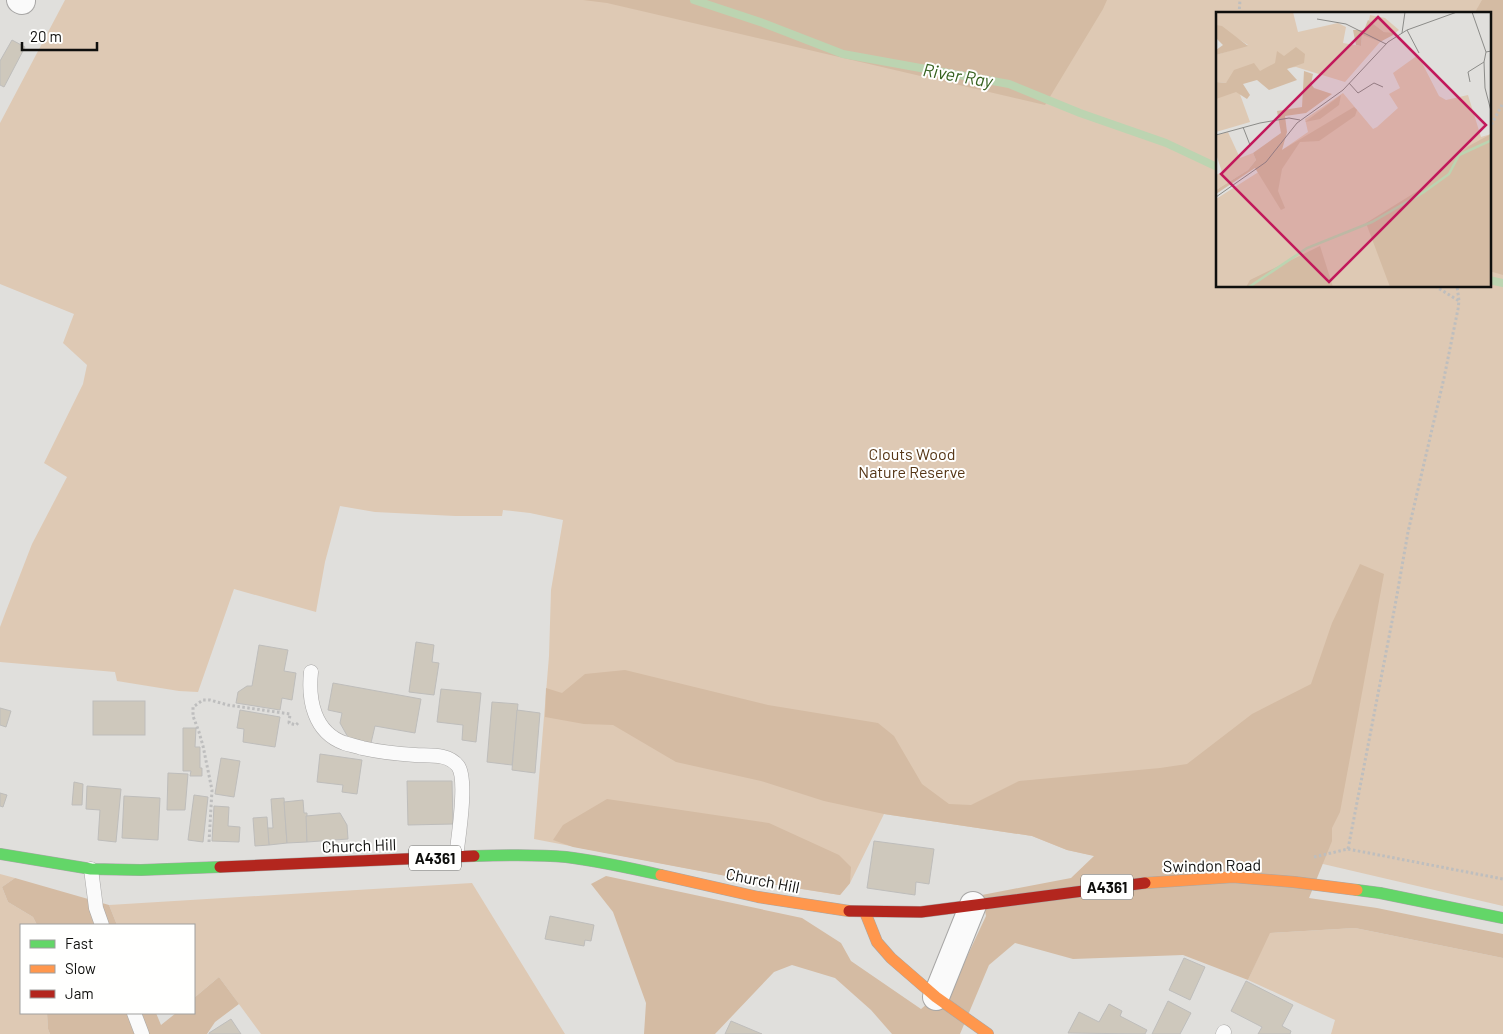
<svg xmlns="http://www.w3.org/2000/svg" width="1503" height="1034" font-family="Barlow,sans-serif">
  <style>
    .green { fill: #dec9b4; fill-rule: evenodd }
    .forest { fill: #d4bba3 }
    .lines { fill: none; stroke-linecap: round; stroke-linejoin: round }
    .stream { stroke: #bcd4b1; stroke-width: 8 }
    .building { fill: #cec8bc; stroke: #bebdbb }
    .lane-casing { stroke: #a8a7a6; stroke-width: 15 }
    .street-casing { stroke: #a8a7a6; stroke-width: 28 }
    .fast-casing { stroke: #a8a7a6; stroke-width: 12 }
    .slow-casing { stroke: #a8a7a6; stroke-width: 12 }
    .jam-casing { stroke: #a8a7a6; stroke-width: 12 }
    .path { stroke: #bebebe; stroke-width: 3; stroke-dasharray: 2.5 2.5; stroke-linecap: butt }
    .lane { stroke: #fafafa; stroke-width: 14 }
    .street { stroke: #fafafa; stroke-width: 26 }
    .fast { stroke: #63d668; stroke-width: 11 }
    .slow { stroke: #ff974d; stroke-width: 11 }
    .jam { stroke: #b3261e; stroke-width: 11 }
    .labels { text-anchor: middle; dominant-baseline: central; stroke-width: 4; stroke-linejoin: round; paint-order: stroke }
    .shield { fill: #fffffe; stroke: #575755; stroke-width: 1 }
    .shield-label { font-size: 15px; font-weight: bold; fill: #0f0f0d }
    .park-label { font-size: 16px; fill: #563616; stroke: #fffffe }
    .street-label { font-size: 16px; fill: #0f0f0d; stroke: #fffffe }
    .water-label { font-size: 18px; font-style: italic; fill: #35611f; stroke: #fffffe }
    .inset-river { fill: none; stroke: #bcd4b1; stroke-width: 2.5 }
    .inset-road { fill: none; stroke: #8c8c89; stroke-width: 1 }
    .view { fill: #c2185b; fill-opacity: 0.15; stroke: #c2185b; stroke-width: 2.5 }
    .inset-edge { fill: none; stroke: #0f0f0d; stroke-width: 2.5 }
  </style>
  <rect width="100%" height="100%" fill="#e0dfdc"/>
  <g class="green">
    <path d="M65,0H1503V906L1323,864L1095,856L1067,850L1032,836L884,814L850,883L840,895L758,882L534,839L549,656L551,590L563,520L530,513L503,510L502,516H455L375,512L340,506L325,562L316,612L234,589L198,692L179,691L117,681L115,672L0,662V627L6,611L32,544L67,477L44,463L83,384L87,365L63,343L74,314L0,284V123ZM1217,14H1489V286H1217Z"/>
    <path d="M0,874L15,878L2,887L8,902L33,917L37,925H21V1013H47L48,1029L50,1034H0Z"/>
    <path d="M472,883L565,1034H261L219,977L194,998V925H117L109,905Z"/>
    <path d="M1355,928L1503,958V1034H1331L1335,1020L1248,980L1269,933Z"/>
  </g>
  <g class="forest">
    <path d="M583,0H1107L1103,9L1045,105L607,3Z"/>
    <path d="M1482,0H1503V275L1489,271V14H1474Z"/>
    <path d="M1360,564L1384,574L1340,812L1332,828V841L1309,898L1377,908L1503,934V958L1355,928L1270,933L1248,980L1183,955L1073,959L1015,943L989,965L960,1034H892L871,1010L835,978L792,965L774,972L715,1034H644L646,1003L613,912L591,884L606,876L802,918L841,943L851,961L921,1009L956,980L986,916L982,895L1071,878L1094,856L1067,850L1032,836L884,814L824,801L761,781L676,762L613,725L584,724L545,717L546,688L562,693L585,674L625,670L768,705L878,723L894,736L922,784L949,804L971,805L1019,781L1160,768L1187,764L1252,714L1311,684L1332,623Z"/>
    <path d="M607,799L769,823L839,855L851,867L850,883L840,895L758,882L573,847L553,840L563,825Z"/>
    <path d="M15,878L109,905L117,925H37L33,917L8,902L2,887Z"/>
    <path d="M219,977L239,1004L215,1022L207,1034H50L48,1029L47,1013H156L161,1025L176,1013H194V998Z"/>
  </g>
  <g class="lines">
    <g class="stream">
      <path d="M694,0L763,23L843,54L1009,84L1080,113L1166,143L1217,167"/>
      <path d="M1489,280L1503,283"/>
    </g>
  </g>
  <g class="building">
    <path d="M12,40L25,47L4,87L0,85V61Z"/>
    <path d="M416,642L434,645L432,662L439,663L434,695L409,692Z"/>
    <path d="M259,645L288,650L284,671L296,673L292,700L282,698L280,710L236,703L238,692L247,686H252Z"/>
    <path d="M333,683L421,699L415,733L375,726L371,743L349,739L340,723L342,713L328,710Z"/>
    <path d="M441,689L481,693L476,742L462,740L463,725L437,722Z"/>
    <rect x="93" y="701" width="52" height="34"/>
    <path d="M492,702L518,704L512,765L487,762Z"/>
    <path d="M0,708L11,711L6,727L0,725Z"/>
    <path d="M240,710L280,717L275,747L243,742L244,729L237,728Z"/>
    <path d="M517,710L540,713L535,773L512,770Z"/>
    <path d="M183,728H196L195,747H200V768H202V776H190L191,771H183Z"/>
    <path d="M320,754L362,760L357,794L342,792L343,785L317,782Z"/>
    <path d="M221,758L240,761L234,797L215,794Z"/>
    <path d="M168,773L188,774L185,810H167Z"/>
    <path d="M407,781H452L453,824L408,825Z"/>
    <path d="M74,782L83,784L82,805H72Z"/>
    <path d="M87,786L121,789L116,842L98,840L100,810L86,809Z"/>
    <path d="M0,793L7,795L3,807L0,806Z"/>
    <path d="M194,795L208,797L203,842L188,840Z"/>
    <path d="M124,796L160,798L158,840L122,838Z"/>
    <path d="M284,798L287,843L269,845L267,828H273L271,799Z"/>
    <path d="M303,800L304,813H307V842L287,843L284,802Z"/>
    <path d="M214,806L229,807L228,826L240,827L239,842L212,841Z"/>
    <path d="M340,813L347,825L348,839L307,842L306,816Z"/>
    <path d="M267,817L269,845L255,846L253,818Z"/>
    <path d="M874,841L934,849L929,884L916,882L915,895L867,888Z"/>
    <path d="M550,916L594,925L591,941L585,940L584,946L545,939Z"/>
    <path d="M1184,958L1205,967L1190,1000L1169,990Z"/>
    <path d="M1246,981L1293,1005L1282,1026L1291,1031L1290,1034H1258L1262,1027L1231,1011Z"/>
    <path d="M1168,1001L1191,1013L1180,1034H1152Z"/>
    <path d="M1109,1004L1122,1011L1120,1016L1147,1030L1145,1034L1068,1033L1079,1012L1099,1022Z"/>
    <path d="M231,1019L241,1034H209V1033Z"/>
    <path d="M731,1021L762,1034H725Z"/>
  </g>
  <g class="lines">
    <g class="lane-casing">
      <g id="lane">
        <path d="M311,672C308,700 314,732 344,743C350,745 356,746 362,748C380,752 397,754 415,755C429,756 448,753 458,766C468,780 458,839 456,857"/>
        <path d="M91,869L96,908L102,925"/>
        <path d="M134,1013L142,1034"/>
        <path d="M1223,1034L1224,1032"/>
      </g>
    </g>
    <g class="street-casing">
      <g id="street">
        <path d="M20,0L22,1"/>
        <path d="M936,997L973,905"/>
      </g>
    </g>
    <g class="fast-casing">
      <g id="fast">
        <path d="M0,854L91,869L141,870L220,867"/>
        <path d="M474,856C505,855 535,854 566,857C598,861 630,868 661,875"/>
        <path d="M1357,890L1380,893L1503,918"/>
      </g>
    </g>
    <g class="slow-casing">
      <g id="slow">
        <path d="M661,875L758,897L849,911"/>
        <path d="M1145,883L1233,877L1294,882L1357,890"/>
        <path d="M865,912L877,942L891,958L936,997L988,1034"/>
      </g>
    </g>
    <g class="jam-casing">
      <g id="jam">
        <path d="M220,867L474,856"/>
        <path d="M849,911L921,912L1145,883"/>
      </g>
    </g>
    <g class="path">
      <path d="M1239,14L1240,0"/>
      <path d="M1489,129L1503,103"/>
      <path d="M1435,286L1459,301"/>
      <path d="M209,842L212,790L203,746L199,732L193,716V707L203,700H210L228,705L290,714L289,723L296,725L298,723"/>
      <path d="M1348,849L1503,879"/>
      <path d="M1314,857L1348,849L1395,606L1408,532L1444,378L1458,309L1459,301L1457,286"/>
    </g>
    <use href="#lane" class="lane"/>
    <use href="#street" class="street"/>
    <use href="#fast" class="fast"/>
    <use href="#slow" class="slow"/>
    <use href="#jam" class="jam"/>
  </g>
  <g class="labels">
    <g class="shield">
      <rect x="409" y="845.5" width="52" height="25" rx="4"/>
      <rect x="1081" y="874.5" width="52" height="25" rx="4"/>
    </g>
    <g class="shield-label">
      <text x="435" y="858">A4361</text>
      <text x="1107" y="887">A4361</text>
    </g>
    <g class="park-label">
      <text x="912" y="453">Clouts Wood<tspan x="912" dy="18">Nature Reserve</tspan></text>
    </g>
    <g class="street-label">
      <text transform="translate(359 845) rotate(-2)">Church Hill</text>
      <text transform="translate(1212 865) rotate(-1)">Swindon Road</text>
      <text transform="translate(763 880) rotate(11)">Church Hill</text>
    </g>
    <g class="water-label">
      <text transform="translate(958 75) rotate(10)">River Ray</text>
    </g>
  </g>
  <g transform="translate(1216 12)">
    <rect width="275" height="275" fill="#e0dfdc"/>
    <path d="M0,0H77L82,20L122,11L130,15L127,31L145,34L146,23L164,30L129,70L80,55L44,59L10,71L0,70V43L32,33L0,13ZM154,3L169,6L183,18L177,23L168,20L153,9ZM202,43L223,84L230,88L252,83L265,125L275,122V275H0V187L41,161L66,138L92,120L89,107L127,81L157,117L161,115L182,96L173,82L184,76L177,61ZM21,74L34,110L0,120V84ZM12,120L24,146L37,141L40,148L32,158L0,178V163L6,160L0,142V123Z" fill="#dec9b4"/>
    <path d="M152,8L168,20L177,21V23L164,30L146,23L145,34L140,33L137,18H148ZM0,13L6,14L32,34L0,43V38L7,33L0,26ZM80,35L89,42L88,51L71,57L81,68L53,78L41,68L27,72L34,83L31,87L20,80L0,87V70L10,71L18,58L38,51L44,59L59,51L61,39L68,44ZM88,59L97,62L95,72L98,76L116,82L90,101L69,104L71,120L66,138L138,95L141,98L139,104L103,129L84,130L66,157L62,179L69,196L65,198L39,156L0,182V178L32,158L40,148L37,141L65,121L61,99L86,95ZM125,83L123,93L104,107L89,110ZM275,122V275H174L150,211L208,175L251,135ZM104,234L117,275H30L34,268Z" fill="#d4bba3"/>
    <path class="inset-river" d="M33,275L91,236L156,210L208,180L233,162L243,143L274,129L275,123"/>
    <path class="inset-road" d="M256,0L270,40M101,7L130,12L170,32M191,18L203,41M186,21L189,0M268,50L269,76L275,99M254,70L252,60L268,50L270,40L275,39M133,71L142,81L158,71L167,75M27,115L34,133M0,123L44,111L73,106L84,108M0,185L50,150L81,111L127,78L172,30L191,18L241,0"/>
    <path class="view" d="M162,5L270,113L113,270L5,162Z"/>
    <rect width="275" height="275" class="inset-edge"/>
  </g>
  <rect x="20" y="924" width="175" height="90" fill="#fffffe" stroke="#9f9f9e"/>
  <rect x="30" y="940" width="25" height="8" fill="#63d668" stroke="#9f9f9e"/>
  <text x="65" y="949" font-size="15" fill="#0f0f0d">Fast</text>
  <rect x="30" y="965" width="25" height="8" fill="#ff974d" stroke="#9f9f9e"/>
  <text x="65" y="974" font-size="15" fill="#0f0f0d">Slow</text>
  <rect x="30" y="990" width="25" height="8" fill="#b3261e" stroke="#9f9f9e"/>
  <text x="65" y="999" font-size="15" fill="#0f0f0d">Jam</text>
  <path d="M22 42v8h75v-8" fill="none" stroke="#0f0f0d" stroke-width="2.5"/>
  <text x="30" y="42" font-size="15" fill="#0f0f0d" stroke="#fffffe" stroke-width="4" paint-order="stroke">20 m</text>
</svg>
